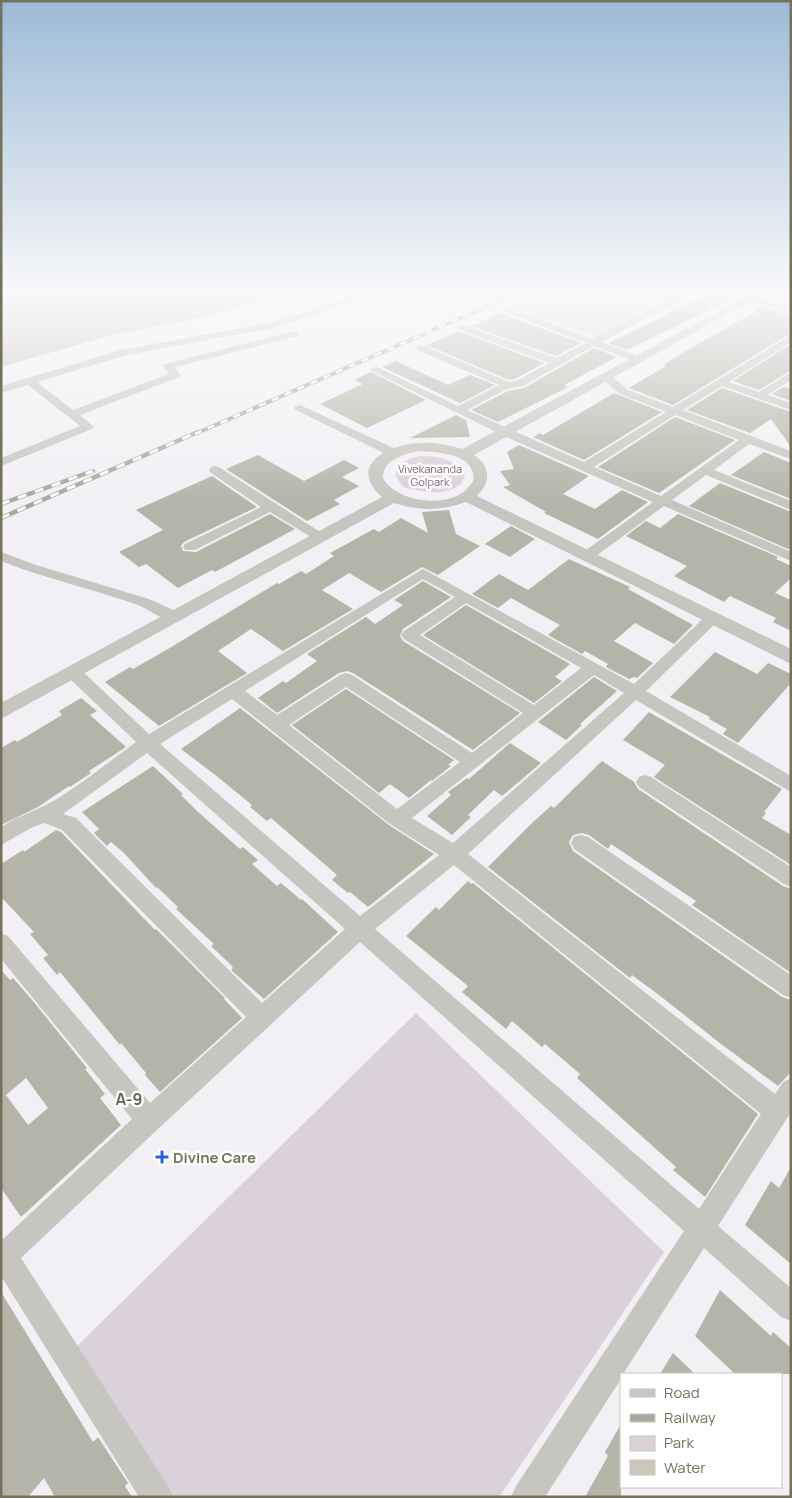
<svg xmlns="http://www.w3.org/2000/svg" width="792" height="1498" font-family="Manrope,sans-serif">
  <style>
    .green { fill: #dbd1da }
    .water { fill: #cac6bc }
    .building { fill: #b5b4a8; fill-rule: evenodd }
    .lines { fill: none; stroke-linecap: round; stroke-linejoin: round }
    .minor { fill: #c6c5bf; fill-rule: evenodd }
    .tertiary { fill: #c6c5bf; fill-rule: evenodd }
    .rail-far1-casing { stroke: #a8a79c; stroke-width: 4 }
    .rail-casing { stroke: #a8a79c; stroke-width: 4.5 }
    .rail-far1 { stroke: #fff; stroke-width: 2.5; stroke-dasharray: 7; stroke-linecap: butt }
    .rail { stroke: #fff; stroke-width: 3; stroke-dasharray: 9; stroke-linecap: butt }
    .poi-dot { fill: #2960db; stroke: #fff; stroke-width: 2 }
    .labels { text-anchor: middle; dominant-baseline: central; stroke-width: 5; stroke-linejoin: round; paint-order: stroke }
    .far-park-label { font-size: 11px; fill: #776372; stroke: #fff }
    .near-poi-label { font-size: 15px; font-weight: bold; fill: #75725c; stroke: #fff; text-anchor: start }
    .near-neighbourhood-label { font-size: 16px; font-weight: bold; fill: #656352; stroke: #fff }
  </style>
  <rect width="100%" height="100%" fill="#f2f0f4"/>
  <g class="green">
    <path d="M532,295H680L598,338L509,306Z"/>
    <path d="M421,456C438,456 456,459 465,475L461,484C444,497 422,492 403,487L395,475C401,461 408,458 421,456Z"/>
    <path d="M416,1013L664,1252L499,1497H168L76,1347Z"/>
  </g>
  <path class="water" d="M1,295H282L204,317L112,335L1,367Z"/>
  <g class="building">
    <path d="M706,295H740L627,350L609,343Z"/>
    <path d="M763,307L791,315V333L673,405L629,388L666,366L664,365L670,360Z"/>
    <path d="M501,313L581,343L556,356L471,326Z"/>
    <path d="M458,331L544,363L515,379L509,380L427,345Z"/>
    <path d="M791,344V370L788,372L759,390L733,381Z"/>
    <path d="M594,348L617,357L564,385L568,387L498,422L471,410L508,391L524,388Z"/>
    <path d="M396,361L448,385L470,375L495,385L460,403L382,367Z"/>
    <path d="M371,372L426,400L367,428L320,404L363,384L354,380Z"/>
    <path d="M784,387L791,389V401L772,394Z"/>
    <path d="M722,388L791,412V447L771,419L750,433L687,410Z"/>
    <path d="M614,393L662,412L584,460L533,437L540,433L543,435Z"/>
    <path d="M456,415L466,420L470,437L410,438Z"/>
    <path d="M675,417L735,440L659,493L598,467Z"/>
    <path d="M519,445L589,476L563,494L595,509L622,490L648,502L598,539L544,513L546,512L503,487L510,485L500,471L514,469L507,452Z"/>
    <path d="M764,452L791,463V499L731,475Z"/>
    <path d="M258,455L304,481L344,460L359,468L342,477L359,486L334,500L340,504L307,521L226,469Z"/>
    <path d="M212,476L257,507L184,542L181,546L183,551L196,552L270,514L295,529L215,572L212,570L178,588L146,564L139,567L119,552L163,530L136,510Z"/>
    <path d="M720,483L791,512V547L788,549L689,506Z"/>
    <path d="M449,510L456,534L480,546L438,575L422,567L381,592L349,573L322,590L353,609L283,651L251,629L218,651L247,673L159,726L105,682L130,667L133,669L168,649L277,583L279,584L301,571L306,574L334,556L330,553L374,529L379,532L401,518L428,533L422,512Z"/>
    <path d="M678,514L778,557L776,559L791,566V578L775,593L791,600V631L773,622L776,618L730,596L724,602L674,576L687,566L626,536L646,521L660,528Z"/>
    <path d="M511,526L535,539L510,557L485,544Z"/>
    <path d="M569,559L630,587L628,589L693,625L674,644L635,623L614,641L653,663L637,678L634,677L629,679L606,667L608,664L585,651L582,654L548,635L560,625L511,598L498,608L472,594L499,574L528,590Z"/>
    <path d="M423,581L451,597L403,629L400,636L403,641L520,713L473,750L353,673L347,671L339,673L277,713L258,698L283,681L286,683L317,661L307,654L366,617L375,624L403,605L394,600Z"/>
    <path d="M466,605L570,664L555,677L562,681L534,703L423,635Z"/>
    <path d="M715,652L757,674L768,663L791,674V683L738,743L723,734L727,729L709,719L710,717L670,697Z"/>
    <path d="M594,677L617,691L580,724L582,725L566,740L538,722Z"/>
    <path d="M346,689L454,760L448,765L451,766L432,781L431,780L409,798L390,784L379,793L292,725Z"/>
    <path d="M81,698L97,711L90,715L126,747L89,771L91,773L70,787L69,786L38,807L1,825V748L15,740L17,742L62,715L59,711Z"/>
    <path d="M240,708L389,825L434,854L368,907L350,892L348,893L332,880L337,875L271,818L267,821L250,807L252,805L214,774L181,749Z"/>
    <path d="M649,712L782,789L764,812L766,813L762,818L791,835V865L654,777L665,765L623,740Z"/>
    <path d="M510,743L541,763L502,796L494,790L468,815L471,817L452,835L427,816L451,795L448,792L467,778L469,779Z"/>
    <path d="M602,761L634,782L638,789L783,886L791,889V973L692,905L696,901L611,844L608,849L589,835L582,833L573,835L569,842L573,851L782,997L791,1000V1072L778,1086L721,1044L659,995L632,975L630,978L488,867L532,823L551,806L554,808Z"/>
    <path d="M153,766L183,794L181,795L198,812L240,849L243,847L258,860L252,864L277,886L281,883L301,900L302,899L338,932L264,999L231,970L233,968L231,965L211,946L214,944L176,909L178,907L157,887L156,888L124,853L111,842L107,846L94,833L99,829L82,812Z"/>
    <path d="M56,830L61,832L155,930L156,929L225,998L224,999L242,1018L160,1092L145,1075L146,1073L121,1043L120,1045L60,972L57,975L43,958L48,955L30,934L34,932L1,897V864L23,850L24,852Z"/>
    <path d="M468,881L471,884L473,883L758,1114L705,1197L673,1170L676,1167L577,1078L580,1074L545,1044L542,1047L512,1021L506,1029L462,992L468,986L406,936L436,907L439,910Z"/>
    <path d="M1,970L10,980L13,978L33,1001L87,1068L85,1069L105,1094L100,1098L121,1125L21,1217L1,1188ZM26,1078L48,1108L28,1125L6,1095Z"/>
    <path d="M791,1167V1264L745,1225L771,1181L779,1188Z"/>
    <path d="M720,1290L771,1336L773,1332L791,1348V1374H735L695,1336Z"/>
    <path d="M1,1292L93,1442L98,1437L128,1483L125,1486L132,1497H55L44,1478L28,1497H1Z"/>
    <path d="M673,1353L695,1374H660Z"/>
    <path d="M621,1424V1497H585L608,1456L605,1452Z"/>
  </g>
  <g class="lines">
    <g class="minor">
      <path d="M358,295H371L278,327L127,355L37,382L73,410L169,374L163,366L164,364L295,331L300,334L298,336L175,367L180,375L179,377L80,415L94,427L92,429L1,466V458L80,426L28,385L1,393V386L121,350L273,322Z"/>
      <path d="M680,295H691L602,342L644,358L645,360L644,362H636L594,346L523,386L507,389L467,410L584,462L666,412L620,394L603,380L602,378L603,376H611L628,390L673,407L791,335V342L729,382L759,392L791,372V380L768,395L791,403V410L722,386L683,410L791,451V459L749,444L714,470L791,501V510L706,475L672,500L791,552V561L664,506L592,559H582L580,556L582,553L653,502L502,435L370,370L375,367L379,368L458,406L499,385L417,350V346H425L509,382L516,381L549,363L457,329V325H463L556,358L586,343L502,311V307H508L593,339ZM675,415L739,440L661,496L594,467Z"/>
      <path d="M751,296L791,307V313L748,301V297Z"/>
      <path d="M300,405L398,450L400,453L394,457L390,456L296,410L294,408L296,406Z"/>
      <path d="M215,466L219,467L328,537L326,540H316L270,512L195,550H185L183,547L185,544L261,507L211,473L209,470L211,467Z"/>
      <path d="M1,552L36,565L149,599L180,613L183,617L180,621C166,624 151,610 138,605C93,589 46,579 1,561Z"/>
      <path d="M423,569L634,684L708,614H718L721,618L646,691L791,776V792L636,700L468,854L775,1094L783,1082L791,1078V1112L718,1226L791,1288V1321L781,1317L704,1248L623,1374H621V1379L545,1497H511L516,1486L684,1231L360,942L158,1129L21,1258L168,1486L173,1497H139L1,1276V1238L3,1239L132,1119L1,959V933L8,936L150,1103L246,1017L62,830L44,823L31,828L1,845V827C19,815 39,810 57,799C84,782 110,761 136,742L68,677L66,673L68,669L74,667L80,669L149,734ZM423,579L455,597L404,631L401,635L404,639L523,713L472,753L352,675L346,673L340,675L277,715L245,691ZM466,603L581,668L534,705L420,635ZM594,675L624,693L453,843L412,818ZM346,687L460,762L397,809L289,725ZM232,699L390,824L439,855L360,916L160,744ZM147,753L345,929L262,1003L76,818L63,814ZM454,865L761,1114L699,1209L375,929Z"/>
      <path d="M645,775L651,777L791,867V887L784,884L639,787L636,782L639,777Z"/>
      <path d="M581,835L588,837L791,975V998L783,995L574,849L571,843L574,837Z"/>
    </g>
    <path class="tertiary" d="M749,295H762L474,455C491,466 491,482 477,496L791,649V664L466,502C441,511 419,511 394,503L1,719V703L382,497C346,465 389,444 420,443C434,442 449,445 462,449ZM419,451C436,452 468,453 473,473C474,477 474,481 471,484C455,510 397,504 383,478C383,460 403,454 419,451Z"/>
    <g class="rail-far1-casing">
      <path id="rail-far1" d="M195,434L513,295"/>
    </g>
    <g class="rail-casing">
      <g id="rail">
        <path d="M1,504L93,471"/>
        <path d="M1,518L198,432"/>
      </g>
    </g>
    <use href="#rail-far1" class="rail-far1"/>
    <use href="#rail" class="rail"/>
  </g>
  <linearGradient id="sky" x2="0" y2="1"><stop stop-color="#9cbbd6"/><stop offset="0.58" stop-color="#f9f8fa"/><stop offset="1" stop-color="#f9f8fa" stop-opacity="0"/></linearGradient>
  <rect width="792" height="505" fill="url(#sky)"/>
  <path class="poi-dot" d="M159.5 1149.5h5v5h5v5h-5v5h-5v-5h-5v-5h5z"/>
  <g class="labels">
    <g class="far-park-label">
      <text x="430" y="468">Vivekananda<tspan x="430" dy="13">Golpark</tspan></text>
    </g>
    <g class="near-poi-label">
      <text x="173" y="1157">Divine Care</text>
    </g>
    <g class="near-neighbourhood-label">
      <text x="129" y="1099">A-9</text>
    </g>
  </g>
  <rect width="792" height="1498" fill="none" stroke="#75725c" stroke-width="5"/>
  <rect x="620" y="1373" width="162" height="115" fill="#ffffff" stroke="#c8c7be"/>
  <rect x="630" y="1389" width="25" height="8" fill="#c6c5bf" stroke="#c8c7be"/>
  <text x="664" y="1398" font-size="15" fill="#75725c">Road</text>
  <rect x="630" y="1414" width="25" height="8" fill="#a8a79c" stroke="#c8c7be"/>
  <text x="664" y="1423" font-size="15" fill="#75725c">Railway</text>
  <rect x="630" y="1436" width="25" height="15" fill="#dbd1da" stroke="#c8c7be"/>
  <text x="664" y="1448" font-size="15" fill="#75725c">Park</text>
  <rect x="630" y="1460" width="25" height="15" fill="#cac6bc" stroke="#c8c7be"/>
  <text x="664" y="1473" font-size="15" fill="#75725c">Water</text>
</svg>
